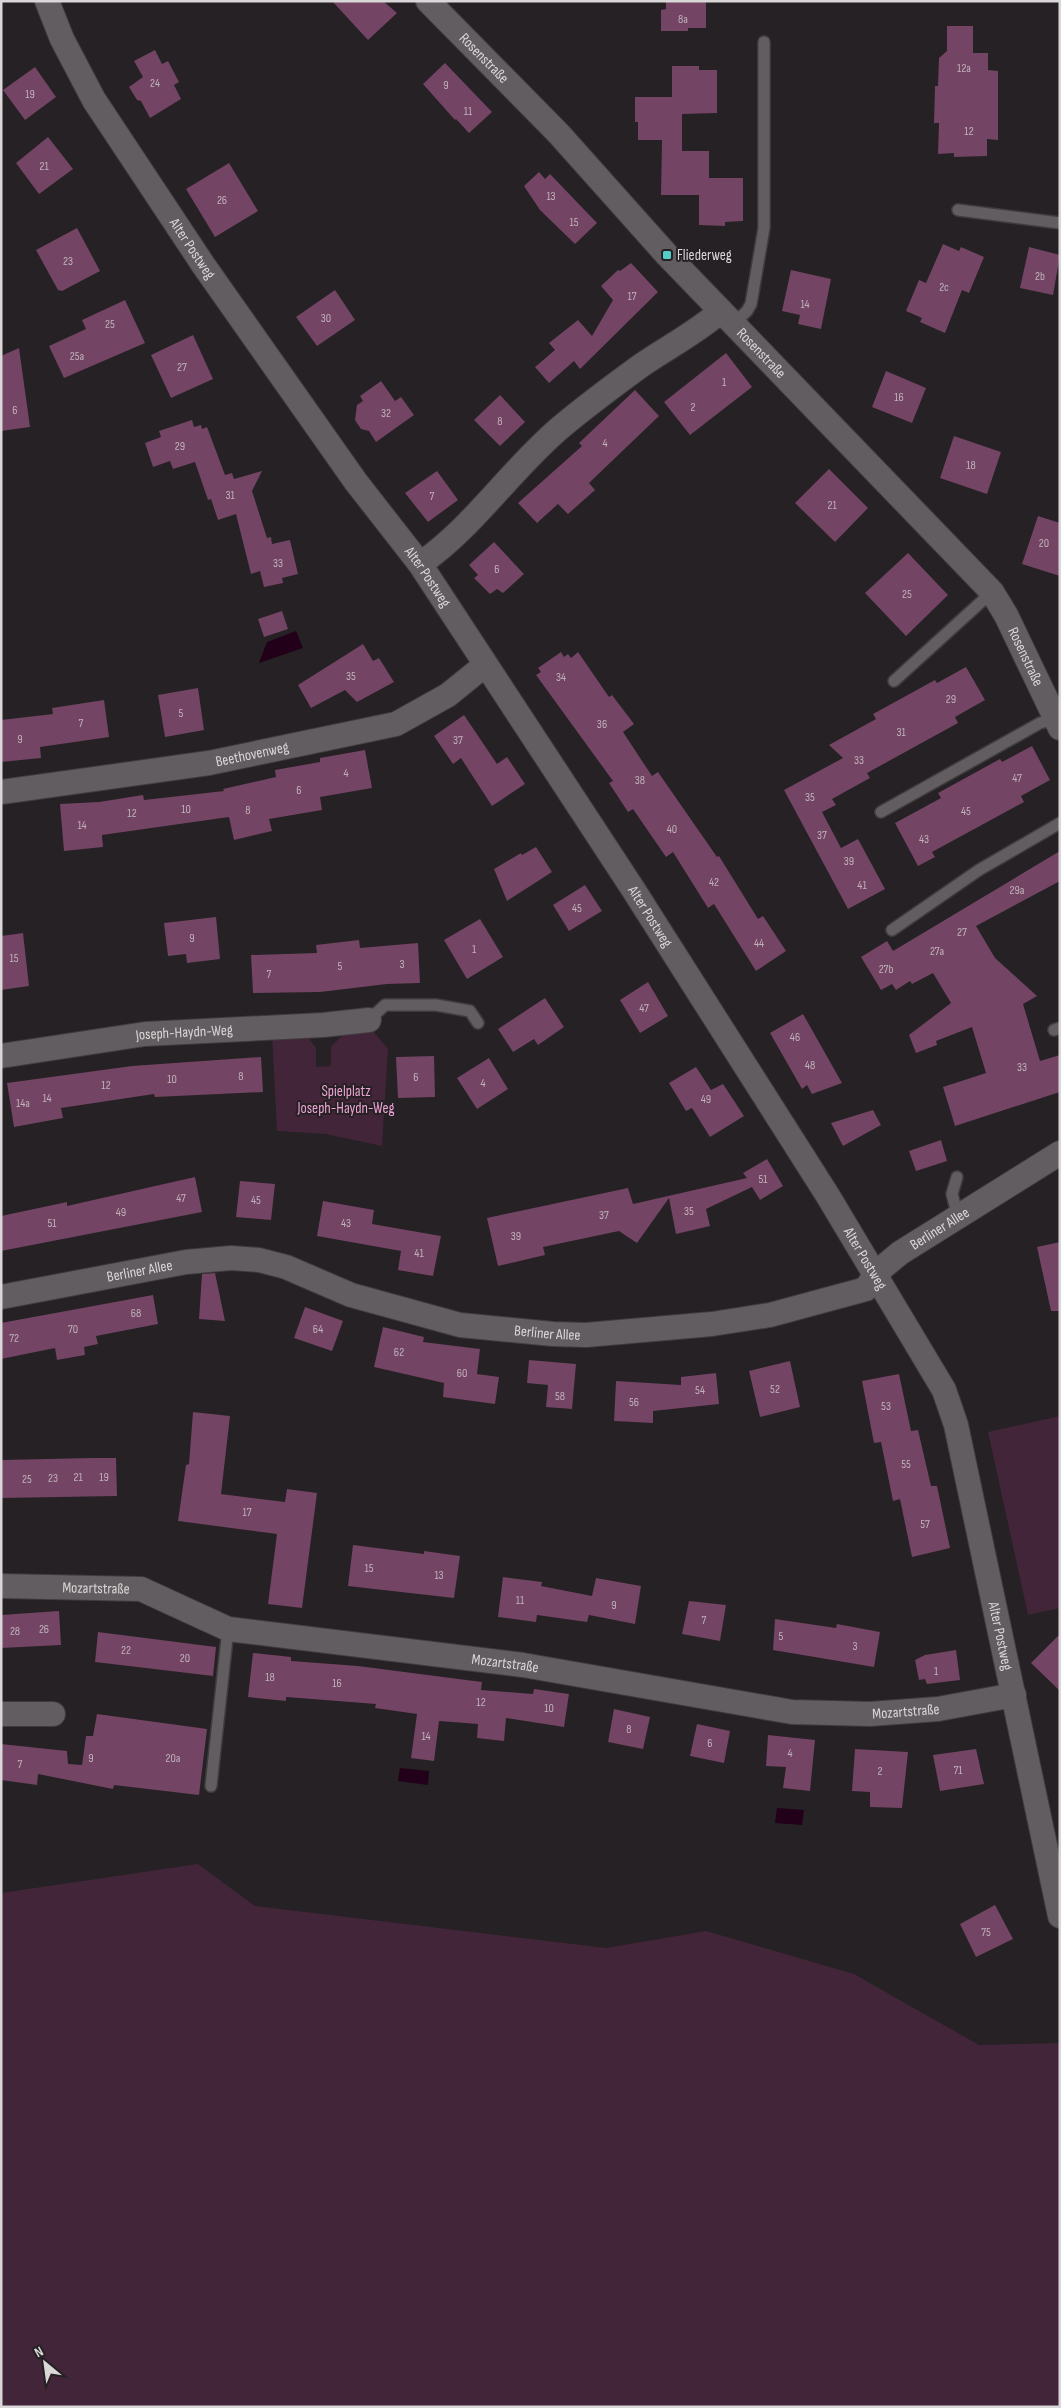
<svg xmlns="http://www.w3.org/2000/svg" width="1061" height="2408" font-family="'Sofia Sans Condensed',sans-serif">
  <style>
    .green { fill: #422538 }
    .water { fill: #220019 }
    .building { fill: #734463 }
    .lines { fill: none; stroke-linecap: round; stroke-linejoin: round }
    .lane-casing { stroke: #3f3c3e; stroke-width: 14 }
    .street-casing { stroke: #3f3c3e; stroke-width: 26 }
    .lane { stroke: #625d60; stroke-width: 11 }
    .street { stroke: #625d60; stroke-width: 24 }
    .poi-dot { fill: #54cdc7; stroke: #252124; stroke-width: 2 }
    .labels { text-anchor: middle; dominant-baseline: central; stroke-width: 4; stroke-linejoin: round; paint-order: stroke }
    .number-label { font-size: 12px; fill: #c0b2bb }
    .street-label { font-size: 15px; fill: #dad7d8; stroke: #252124 }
    .poi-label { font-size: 15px; fill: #dad7d8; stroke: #252124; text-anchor: start }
    .park-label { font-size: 15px; fill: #eea3d3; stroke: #252124 }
  </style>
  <rect width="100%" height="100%" fill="#252124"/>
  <g class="green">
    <path d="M369,1026L388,1049L382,1146L326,1134L277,1131L272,1033L303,1031L316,1048V1067L331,1066V1047L349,1028Z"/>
    <path d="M1060,1416V1608L1028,1615L988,1432Z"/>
    <path d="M198,1864L255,1906L606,1948L706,1931L854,1974L979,2045L1060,2043V2407H1V1893Z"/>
  </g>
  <g class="water">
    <path d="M296,631L303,648L259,663L267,642Z"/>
    <path d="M400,1768L429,1771L428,1785L398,1781Z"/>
    <path d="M777,1808L804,1810L802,1825L775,1823Z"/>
  </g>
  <g class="building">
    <path d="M332,1H383L397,13L368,40Z"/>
    <path d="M666,1H706V28H688V31H661V10L666,9Z"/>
    <path d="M947,26H973V53H988V70L998,71V140L987,139V156L954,157V153L938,154L939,123H934L935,86H938L939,58L947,51Z"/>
    <path d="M155,50L162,64L168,61L179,82L174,85L181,99L150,118L141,101L137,100L129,87L143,77L134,61Z"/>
    <path d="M445,63L492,112L469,133L456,119L455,120L423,84Z"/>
    <path d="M672,66H699V70H717V113L682,114V151H709V178H743V221L725,222V226L699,225V195H661L662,140H638V122H635V97H672Z"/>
    <path d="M35,67L56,97L25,120L3,90Z"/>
    <path d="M48,137L73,169L39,194L16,163Z"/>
    <path d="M229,163L258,211L215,237L186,189Z"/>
    <path d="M539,172L545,179L550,174L597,223L575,244L540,210L524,186Z"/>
    <path d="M77,228L100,271L62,291L58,290L36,250Z"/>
    <path d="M943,244L959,251L961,247L984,257L969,293L962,290L945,333L920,322L922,318L906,311L919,280L926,283Z"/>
    <path d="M1029,247L1060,255L1053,295L1020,288Z"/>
    <path d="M631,263L658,292L580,369L574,361L549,383L535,367L555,350L549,343L578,320L592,336L613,300L601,286L618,270L620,271Z"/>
    <path d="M791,270L831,279L821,329L798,324L800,315L782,311Z"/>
    <path d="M335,290L355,320L317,346L296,317Z"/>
    <path d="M125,300L145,343L64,378L49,346L86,329L82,320Z"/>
    <path d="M193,335L213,379L171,398L151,355Z"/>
    <path d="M19,348L30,427L1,431V356Z"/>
    <path d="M726,353L752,387L690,435L664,402Z"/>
    <path d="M886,371L926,388L912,423L872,407Z"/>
    <path d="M381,381L395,401L401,397L414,415L376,442L369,431L361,429L355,420L357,405L363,401L360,396Z"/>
    <path d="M635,390L659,416L589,483L595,490L568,514L558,504L537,523L518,503L582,446L579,443Z"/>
    <path d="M500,395L525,422L500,446L474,420Z"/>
    <path d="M192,420L194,427L201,425L202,429L207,427L225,475L232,473L234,479L262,471L252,491L267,538L271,537L272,544L290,540L298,574L282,578L283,583L264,587L260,571L251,574L236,514L218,520L211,499L208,500L195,462L173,469L170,461L153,467L145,443L161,437L159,431Z"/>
    <path d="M954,436L1001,452L987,494L940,478Z"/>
    <path d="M829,469L868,508L835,542L795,503Z"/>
    <path d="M437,471L458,500L428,522L405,493Z"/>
    <path d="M1038,516L1060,523V576L1022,564Z"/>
    <path d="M494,542L524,574L503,593L497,589L490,594L474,578L478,575L469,565Z"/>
    <path d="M908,553L948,595L906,636L865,593Z"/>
    <path d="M282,611L288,629L264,637L258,619Z"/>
    <path d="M363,644L373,661L379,658L394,682L357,702L345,690L311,708L298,685Z"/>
    <path d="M561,652L564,657L568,654L571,658L578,652L609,697L612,695L634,724L623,732L652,776L658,772L717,857L719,856L758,919L763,916L786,951L756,971L714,904L708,908L673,852L666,857L633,809L628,812L609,783L613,781L536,675L541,672L538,668Z"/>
    <path d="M966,667L985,700L955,717L958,723L867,773L870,778L832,799L836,805L822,812L841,848L858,839L885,889L848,909L784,790L843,758L829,745L876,719L873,714L935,680L937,683Z"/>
    <path d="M198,688L204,730L165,737L158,695Z"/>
    <path d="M104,700L109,737L40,747L41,758L1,762V720L53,714L52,708Z"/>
    <path d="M464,715L497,764L507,757L525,784L492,806L461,758L453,764L434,736Z"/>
    <path d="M1032,746L1050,780L1021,796L1024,802L932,852L935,857L918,866L895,823L941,798L938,793L1000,759L1002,762Z"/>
    <path d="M365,750L372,788L320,797L322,810L269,819L272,831L234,840L229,817L102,835L103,847L64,851L60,804L99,802L143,795L144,800L224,791L223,789L276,777L275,770L320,762V758Z"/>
    <path d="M536,847L552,872L507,901L494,869L521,853L522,855Z"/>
    <path d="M1060,851V881L976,926L995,958L1037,996L1023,1004L1040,1061L1060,1055V1092L955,1126L943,1087L986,1073L972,1027L936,1041L937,1045L916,1053L909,1035L951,1003L933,973L912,984L910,981L896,990L892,984L881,990L861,957L887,941L893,951Z"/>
    <path d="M585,885L602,911L569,931L553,905Z"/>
    <path d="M216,917L220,959L187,963L186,954L168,956L164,923Z"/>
    <path d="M480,919L503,957L467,979L444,940Z"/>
    <path d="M23,933L29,986L1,990V936Z"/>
    <path d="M359,940L360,948L418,943L420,983L387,984L320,992L253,993L251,955L317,953L316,945Z"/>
    <path d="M648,982L668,1016L640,1033L620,1000Z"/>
    <path d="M545,998L564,1027L538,1045L534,1039L513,1052L498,1029Z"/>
    <path d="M803,1014L842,1083L812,1094L807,1085L802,1089L770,1033Z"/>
    <path d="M434,1056L435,1097L398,1098L396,1057Z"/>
    <path d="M261,1057L263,1092L155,1097L154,1094L61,1108L63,1118L14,1127L7,1083L132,1066Z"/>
    <path d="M489,1058L508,1089L477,1109L457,1078Z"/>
    <path d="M696,1067L711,1090L723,1084L744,1116L710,1137L692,1108L686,1111L669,1083Z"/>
    <path d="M873,1110L881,1125L843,1146L831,1123Z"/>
    <path d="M941,1140L947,1161L916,1171L909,1151Z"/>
    <path d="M767,1159L783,1186L760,1200L752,1187L706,1209L710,1226L676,1234L669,1198L637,1243L619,1231L543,1247L545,1255L498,1266L487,1218L628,1188L633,1204L747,1178L743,1173Z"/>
    <path d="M195,1177L202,1212L1,1251V1216L67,1202V1206Z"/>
    <path d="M240,1181L275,1184L271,1220L236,1217Z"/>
    <path d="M323,1201L374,1210L372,1224L441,1236L433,1276L398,1270L401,1251L317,1236Z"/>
    <path d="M1060,1242V1311H1051L1037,1247Z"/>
    <path d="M215,1273L225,1321L199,1319L202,1274Z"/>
    <path d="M153,1295L158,1324L96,1336L98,1344L84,1347L85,1355L57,1360L55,1348L1,1359V1323Z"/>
    <path d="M305,1307L343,1321L332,1351L294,1338Z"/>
    <path d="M383,1327L424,1337L423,1342L480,1349L477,1374L499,1377L495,1404L443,1397L444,1383L374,1367Z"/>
    <path d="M529,1360L576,1364L572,1409L546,1407L548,1385L527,1383Z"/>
    <path d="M790,1361L800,1407L760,1417L749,1371Z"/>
    <path d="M716,1373L719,1404L653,1411V1423L614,1421L616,1381L681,1385V1377Z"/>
    <path d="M899,1374L911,1431L918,1430L931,1486H937L950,1548L912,1557L900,1499L893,1501L881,1442L874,1443L862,1381Z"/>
    <path d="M193,1412L230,1416L221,1494L285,1502L287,1489L317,1493L302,1608L268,1604L277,1534L178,1521L186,1465L189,1464Z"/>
    <path d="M93,1458H116L117,1496L1,1498V1460Z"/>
    <path d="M353,1545L424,1554V1551L460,1556L454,1598L348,1586Z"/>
    <path d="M503,1577L542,1582L541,1586L592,1596L596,1578L641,1586L635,1624L589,1615L587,1622L537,1615L536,1622L498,1617Z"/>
    <path d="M689,1601L726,1605L720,1641L682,1634Z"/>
    <path d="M59,1611L61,1645L1,1648V1615Z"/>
    <path d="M775,1619L836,1628L837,1624L880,1632L874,1667L773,1650Z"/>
    <path d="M98,1632L216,1647L213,1676L95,1662Z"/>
    <path d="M1060,1634V1691L1031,1663Z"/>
    <path d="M956,1650L960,1680L927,1684L925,1679L919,1680L915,1660L925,1655Z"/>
    <path d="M253,1653L291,1657V1661L358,1666L482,1682L481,1690L533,1694L534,1689L569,1694L564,1727L506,1718L504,1741L477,1738L478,1724L439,1721L434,1761L411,1758L417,1714L375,1708L376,1704L286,1697V1701L248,1697Z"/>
    <path d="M614,1709L650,1717L643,1749L608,1742Z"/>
    <path d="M97,1714L207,1729L199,1795L114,1785L113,1789L38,1774L37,1785L1,1780V1744L67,1751L68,1764L82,1765L86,1736H93Z"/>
    <path d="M697,1724L730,1731L724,1763L690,1756Z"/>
    <path d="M768,1735L815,1740L810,1791L783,1788L786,1767L766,1766Z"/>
    <path d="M855,1749L908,1752L902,1808L870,1807V1792L852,1791Z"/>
    <path d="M976,1749L984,1784L940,1791L933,1755Z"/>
    <path d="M995,1905L1013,1939L976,1957L960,1924Z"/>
  </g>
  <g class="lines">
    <g class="lane-casing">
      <g id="lane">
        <path d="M958,210L1060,223"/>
        <path d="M733,324L747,311L751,304L764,228V42"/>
        <path d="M894,681L992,592"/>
        <path d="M881,812L1040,723L1056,719"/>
        <path d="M892,930L979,870L1060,823"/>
        <path d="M369,1020L385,1005H436L470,1011L478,1023"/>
        <path d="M1054,1030L1060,1028"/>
        <path d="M957,1177L952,1194L958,1217"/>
        <path d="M211,1786L228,1629"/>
      </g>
    </g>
    <g class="street-casing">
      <g id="street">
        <path id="s1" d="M47,1L62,39L94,100L204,266L356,482L420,564L633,889L828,1196L944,1390L956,1425L1060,1916"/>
        <path id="s2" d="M428,1L559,134L667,255L992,592L1006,615L1060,728"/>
        <path d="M420,564C473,528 511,469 561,427C586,406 613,386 639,367C666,348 696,333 721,311"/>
        <path id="s3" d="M1,792L209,763L396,724L448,695L485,665"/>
        <path id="s4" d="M1,1056L145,1034L323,1025L369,1020"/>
        <path id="s5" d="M1,1297L186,1262L231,1258L259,1260L286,1267L351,1295L460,1325L553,1334L586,1335L712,1324L770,1315L866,1289L876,1273L900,1253L1060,1153"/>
        <path id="s6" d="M1,1586L141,1589L228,1629L523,1665L792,1712L870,1714L938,1709L1014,1695"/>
        <path d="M1,1714H53"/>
      </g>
    </g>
    <use href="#lane" class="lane"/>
    <use href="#street" class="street"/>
  </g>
  <rect class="poi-dot" x="662" y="250" width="10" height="10" rx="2.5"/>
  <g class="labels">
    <g class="number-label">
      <text x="683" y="19">8a</text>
      <text x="964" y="68">12a</text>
      <text x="155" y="83">24</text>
      <text x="446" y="85">9</text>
      <text x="30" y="94">19</text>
      <text x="468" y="111">11</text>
      <text x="969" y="131">12</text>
      <text x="44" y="166">21</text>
      <text x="551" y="196">13</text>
      <text x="222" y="200">26</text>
      <text x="574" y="222">15</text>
      <text x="68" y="261">23</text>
      <text x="1040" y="276">2b</text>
      <text x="944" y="287">2c</text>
      <text x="632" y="296">17</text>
      <text x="805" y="304">14</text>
      <text x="326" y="318">30</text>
      <text x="110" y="324">25</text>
      <text x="77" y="356">25a</text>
      <text x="182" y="367">27</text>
      <text x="724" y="382">1</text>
      <text x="899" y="397">16</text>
      <text x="693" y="407">2</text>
      <text x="15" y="410">6</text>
      <text x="386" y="413">32</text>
      <text x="500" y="421">8</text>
      <text x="605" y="443">4</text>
      <text x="180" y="446">29</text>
      <text x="971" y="465">18</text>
      <text x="230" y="495">31</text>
      <text x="432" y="496">7</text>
      <text x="832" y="505">21</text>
      <text x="1044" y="543">20</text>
      <text x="278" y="563">33</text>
      <text x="497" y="569">6</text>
      <text x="907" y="594">25</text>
      <text x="351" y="676">35</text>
      <text x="561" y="677">34</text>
      <text x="951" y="699">29</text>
      <text x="181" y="713">5</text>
      <text x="81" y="723">7</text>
      <text x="602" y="724">36</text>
      <text x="901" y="732">31</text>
      <text x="20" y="739">9</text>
      <text x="458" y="740">37</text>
      <text x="859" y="760">33</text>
      <text x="346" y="773">4</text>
      <text x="1017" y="778">47</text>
      <text x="640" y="780">38</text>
      <text x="299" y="790">6</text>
      <text x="810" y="797">35</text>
      <text x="186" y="809">10</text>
      <text x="248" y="810">8</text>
      <text x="966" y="811">45</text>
      <text x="132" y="813">12</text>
      <text x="82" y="825">14</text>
      <text x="672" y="829">40</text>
      <text x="822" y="835">37</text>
      <text x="924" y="839">43</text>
      <text x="849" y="861">39</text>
      <text x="714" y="882">42</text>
      <text x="862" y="885">41</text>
      <text x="1017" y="890">29a</text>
      <text x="577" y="908">45</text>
      <text x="962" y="932">27</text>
      <text x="192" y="938">9</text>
      <text x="759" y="943">44</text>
      <text x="474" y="949">1</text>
      <text x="937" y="951">27a</text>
      <text x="14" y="958">15</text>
      <text x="402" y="964">3</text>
      <text x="340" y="966">5</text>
      <text x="886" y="969">27b</text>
      <text x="269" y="974">7</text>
      <text x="644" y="1008">47</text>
      <text x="795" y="1037">46</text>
      <text x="810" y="1065">48</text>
      <text x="1022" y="1067">33</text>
      <text x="241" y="1076">8</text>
      <text x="416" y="1077">6</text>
      <text x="172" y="1079">10</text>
      <text x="483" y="1083">4</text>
      <text x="106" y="1085">12</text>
      <text x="47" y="1098">14</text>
      <text x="706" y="1099">49</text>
      <text x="23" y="1103">14a</text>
      <text x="763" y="1179">51</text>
      <text x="181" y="1198">47</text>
      <text x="256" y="1200">45</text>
      <text x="689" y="1211">35</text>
      <text x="121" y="1212">49</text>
      <text x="604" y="1215">37</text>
      <text x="52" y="1223">51</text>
      <text x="346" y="1223">43</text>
      <text x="516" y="1236">39</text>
      <text x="419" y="1253">41</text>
      <text x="136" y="1313">68</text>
      <text x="73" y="1329">70</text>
      <text x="318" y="1329">64</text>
      <text x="14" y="1338">72</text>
      <text x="399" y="1352">62</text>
      <text x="462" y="1373">60</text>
      <text x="775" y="1389">52</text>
      <text x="700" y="1390">54</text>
      <text x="560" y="1396">58</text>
      <text x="634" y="1402">56</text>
      <text x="886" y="1406">53</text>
      <text x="906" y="1464">55</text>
      <text x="78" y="1477">21</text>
      <text x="104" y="1477">19</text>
      <text x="53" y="1478">23</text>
      <text x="27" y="1479">25</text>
      <text x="247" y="1512">17</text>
      <text x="925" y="1524">57</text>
      <text x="369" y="1568">15</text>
      <text x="439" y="1575">13</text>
      <text x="520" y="1600">11</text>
      <text x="614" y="1605">9</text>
      <text x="704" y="1620">7</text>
      <text x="44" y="1629">26</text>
      <text x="15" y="1631">28</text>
      <text x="781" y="1636">5</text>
      <text x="855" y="1646">3</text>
      <text x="126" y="1650">22</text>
      <text x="185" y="1658">20</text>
      <text x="936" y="1671">1</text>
      <text x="270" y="1677">18</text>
      <text x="337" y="1683">16</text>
      <text x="481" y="1702">12</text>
      <text x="549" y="1708">10</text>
      <text x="629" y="1729">8</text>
      <text x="426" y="1736">14</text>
      <text x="710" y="1743">6</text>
      <text x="790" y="1753">4</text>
      <text x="91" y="1758">9</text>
      <text x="173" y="1758">20a</text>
      <text x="20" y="1764">7</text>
      <text x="958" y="1770">71</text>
      <text x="880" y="1771">2</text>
      <text x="986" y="1932">75</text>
    </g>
    <g class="street-label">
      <text stroke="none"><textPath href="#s2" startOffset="80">Rosenstraße</textPath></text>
      <text stroke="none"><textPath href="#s1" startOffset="288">Alter Postweg</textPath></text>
      <text stroke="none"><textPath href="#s2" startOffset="485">Rosenstraße</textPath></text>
      <text stroke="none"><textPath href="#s1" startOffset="692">Alter Postweg</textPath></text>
      <text stroke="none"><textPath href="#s2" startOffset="890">Rosenstraße</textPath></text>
      <text stroke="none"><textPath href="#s3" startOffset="254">Beethovenweg</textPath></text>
      <text stroke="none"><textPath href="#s1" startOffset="1098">Alter Postweg</textPath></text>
      <text stroke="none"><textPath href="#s4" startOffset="185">Joseph-Haydn-Weg</textPath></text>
      <text stroke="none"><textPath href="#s5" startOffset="981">Berliner Allee</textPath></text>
      <text stroke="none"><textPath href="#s1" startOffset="1502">Alter Postweg</textPath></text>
      <text stroke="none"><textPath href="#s5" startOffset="141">Berliner Allee</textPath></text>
      <text stroke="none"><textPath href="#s5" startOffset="561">Berliner Allee</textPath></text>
      <text stroke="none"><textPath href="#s6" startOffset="95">Mozartstraße</textPath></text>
      <text stroke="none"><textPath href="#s1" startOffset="1908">Alter Postweg</textPath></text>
      <text stroke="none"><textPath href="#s6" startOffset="515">Mozartstraße</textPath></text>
      <text stroke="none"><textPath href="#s6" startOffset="920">Mozartstraße</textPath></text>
    </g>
    <g class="poi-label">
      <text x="677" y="255">Fliederweg</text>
    </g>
    <g class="park-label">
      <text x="346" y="1091">Spielplatz<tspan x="346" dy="17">Joseph-Haydn-Weg</tspan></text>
    </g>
  </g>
  <rect width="1061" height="2408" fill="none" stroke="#dad7d8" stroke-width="5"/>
  <g transform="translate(45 2363) rotate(331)" stroke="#252124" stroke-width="4" paint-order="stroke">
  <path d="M0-4L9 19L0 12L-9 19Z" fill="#dad7d8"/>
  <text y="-8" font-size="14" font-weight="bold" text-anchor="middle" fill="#dad7d8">N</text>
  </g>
</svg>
